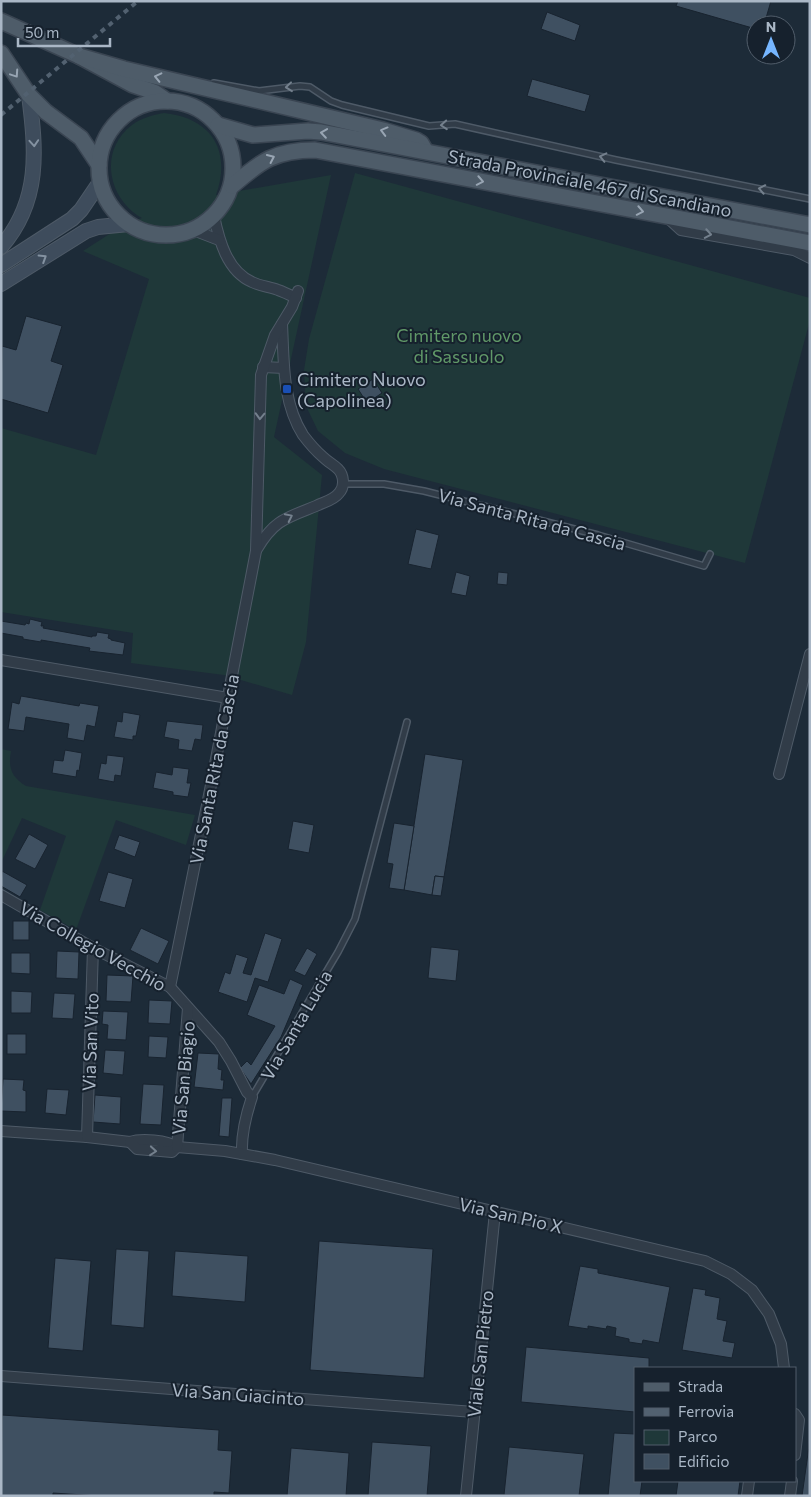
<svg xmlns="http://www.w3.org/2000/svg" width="811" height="1497" font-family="Commissioner,sans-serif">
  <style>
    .green { fill: #1f3839 }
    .building { fill: #3f5061; stroke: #18232f }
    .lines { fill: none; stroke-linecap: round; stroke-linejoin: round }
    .service-casing { stroke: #4e5a67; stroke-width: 8 }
    .minor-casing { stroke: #4e5a67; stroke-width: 12 }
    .secondary-casing { stroke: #4e5a67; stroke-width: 16 }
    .primary-casing { stroke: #3a4552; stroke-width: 18 }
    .service { stroke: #313c48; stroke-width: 5 }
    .minor { stroke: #313c48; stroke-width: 10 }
    .secondary { stroke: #3e4c5c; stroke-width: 14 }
    .primary { stroke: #4e5c69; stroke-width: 15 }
    .rail { stroke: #526170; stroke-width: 4; stroke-dasharray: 5 5; stroke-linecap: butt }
    .oneway { stroke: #98a5b3 }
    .oneway2 { stroke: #74808d }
    .oneway3 { stroke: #8492a1 }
    .transit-dot { fill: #1a4fb4; stroke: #16212d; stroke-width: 2 }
    .labels { text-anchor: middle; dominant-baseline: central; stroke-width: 4; stroke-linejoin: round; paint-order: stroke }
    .street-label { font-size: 18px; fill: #aab7c6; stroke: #16212d }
    .park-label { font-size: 18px; fill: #609868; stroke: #16212d }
    .poi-label { font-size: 18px; fill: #aab7c6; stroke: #16212d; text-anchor: start }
  </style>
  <rect width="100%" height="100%" fill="#1d2b38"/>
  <g class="green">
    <path d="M164,113C211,118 232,150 216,195L331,175L274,437L322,475L306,642L292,695L224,675L131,663L133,633L1,612V428L96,455L149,279L83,251L125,224L142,218C108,199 98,151 132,125C141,118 153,115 164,113Z"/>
    <path d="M355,173L810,298V320L745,563L384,469L345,453L318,431L306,406L304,370L309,339Z"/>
    <path d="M1,749L11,751C8,767 11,777 26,786L195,815L186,845L116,820L76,930L40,910L66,836L22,818L1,863Z"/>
  </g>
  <g class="building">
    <path d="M678,1H771L764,25H756V29L676,6Z"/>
    <path d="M547,12L580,25L575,41L541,29Z"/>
    <path d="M532,79L590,95L585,112L527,96Z"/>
    <path d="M26,316L62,326L51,361L63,365L48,413L1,399L2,346L16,350Z"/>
    <path d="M373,379L382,393L367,403L358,389Z"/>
    <path d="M416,529L439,535L431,569L408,564Z"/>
    <path d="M456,572L470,576L466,596L451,593Z"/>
    <path d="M498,572L508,573L507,585L497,584Z"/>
    <path d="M30,619L42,622L41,626H44L43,628L92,637V636H96L97,632L109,634L108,638L111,639V640L125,643L123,655L89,651L90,648L41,640V642L23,639V637L1,633V621L25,625L26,623L29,624Z"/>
    <path d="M21,696L79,706L80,703L99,706L95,727L87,725L84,741L67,738L69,724L26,717L24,731L8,729L12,702L19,704Z"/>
    <path d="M123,712L140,715L136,736H133V740L114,737L117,721L122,722Z"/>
    <path d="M167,721L203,725L201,740L195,739L192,751L178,749L179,740L164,737Z"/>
    <path d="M65,750L82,753L79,771L77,770L76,777L52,773L54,760L63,761Z"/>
    <path d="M425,754L463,760L444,877L435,876L432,895L404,890Z"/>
    <path d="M107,755L124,757L121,776L115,775L114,782L98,779L101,763L106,764Z"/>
    <path d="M173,767L189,769L187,783H191L188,797L173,795V792L153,788L156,772L172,775Z"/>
    <path d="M293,821L314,825L309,853L288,849Z"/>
    <path d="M394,823L414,826L404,890L389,888L393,864L387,863Z"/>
    <path d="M29,834L48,845L35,869L15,859Z"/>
    <path d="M119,835L140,842L135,857L114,849Z"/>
    <path d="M2,871L27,885L20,897L1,886Z"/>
    <path d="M108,872L133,879L125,908L99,901Z"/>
    <path d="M435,876L444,877L441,896L432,895Z"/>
    <rect x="13" y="921" width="16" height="19"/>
    <path d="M141,928L169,941L158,964L130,950Z"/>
    <path d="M265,933L282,939L268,982L255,978L247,1002L218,992L225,972L230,974L236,954L248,958L243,973L251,975Z"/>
    <path d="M431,947L459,950L456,981L428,978Z"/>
    <path d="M307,948L317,954L305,976L294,971Z"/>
    <path d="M57,951L79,952L78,979L56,978Z"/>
    <path d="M11,953H30V974L11,973Z"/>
    <path d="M107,975L133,976L131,1002L106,1001Z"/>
    <path d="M290,979L303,985L281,1037L251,1084L240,1068L247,1061L251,1065L275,1026L247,1015L259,985L284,994Z"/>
    <path d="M11,991L32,992L31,1013H11Z"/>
    <path d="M54,993L75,994L73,1019L52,1018Z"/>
    <path d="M149,1000L172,1001L170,1024L148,1023Z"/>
    <path d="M103,1011L128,1012L126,1040L107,1039L108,1025L102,1024Z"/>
    <rect x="7" y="1034" width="19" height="20"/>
    <path d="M149,1036L168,1037L166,1058L148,1057Z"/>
    <path d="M105,1050L125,1051L123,1075L103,1073Z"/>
    <path d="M198,1053L219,1054L218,1069L222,1070L221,1080H224L223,1090L194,1087Z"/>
    <path d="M3,1079L24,1080L23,1090L26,1091V1112L1,1111Z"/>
    <path d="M143,1084L164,1085L161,1125L140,1124Z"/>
    <path d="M47,1089L69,1090L66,1115L45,1113Z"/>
    <path d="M95,1095L121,1097L120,1124L93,1122Z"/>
    <path d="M222,1098H232L229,1137L219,1136Z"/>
    <path d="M319,1241L433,1249L424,1378L310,1370Z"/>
    <path d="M116,1249L149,1251L144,1328L111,1325Z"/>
    <path d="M175,1251L248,1256L245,1302L172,1296Z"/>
    <path d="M55,1258L91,1261L83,1351L48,1348Z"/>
    <path d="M580,1266L598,1269V1273L670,1287L659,1343L643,1340L642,1344L629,1342V1339L615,1336L616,1328L607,1326L606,1329L588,1326V1329L568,1326Z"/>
    <path d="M693,1288L706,1290L705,1295L720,1298L717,1319L727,1321L723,1341L735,1343L732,1358L682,1350Z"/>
    <path d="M526,1347L649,1358V1368H635V1412L521,1402Z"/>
    <path d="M2,1415L219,1430L218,1450L232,1451L229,1493L214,1492V1496H99L53,1493V1496H1Z"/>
    <path d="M614,1433L635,1434V1481H642L640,1496H608Z"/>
    <path d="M810,1439V1496H802Z"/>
    <path d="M372,1442L431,1446L427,1496H368Z"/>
    <path d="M509,1447L584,1454L579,1496L504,1495Z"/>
    <path d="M291,1448L349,1453L346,1496H287Z"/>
    <path d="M678,1481H740L738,1496H676Z"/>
  </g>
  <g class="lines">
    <g class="service-casing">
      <g id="service">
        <path d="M214,83L259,91L300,86L310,87L331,101L342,105L429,126L455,124L616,160L810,199"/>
        <path d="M344,484H384L424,491L598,535L704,566L710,554"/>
        <path d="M252,1097L338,952L355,919L407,722"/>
      </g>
    </g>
    <g class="minor-casing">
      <g id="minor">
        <path d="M214,216C219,240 227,271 252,282C260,286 270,287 278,290C284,292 290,295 296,298"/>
        <path d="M668,218L681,230L794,250L810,258"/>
        <path d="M193,230L219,240"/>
        <path d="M263,367L284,368"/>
        <path d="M257,549C274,520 286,518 316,506C324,502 334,500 339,493C345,487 344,475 338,469C334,465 328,462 323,457C316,451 309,443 303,435C282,402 284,361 282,324"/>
        <path d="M1,660L228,698"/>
        <path d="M779,774L810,654"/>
        <path d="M1,895L93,948L170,987L219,1042L231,1061L247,1092L252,1097C246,1115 241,1135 242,1154"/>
        <path d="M170,987L210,790L256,551L261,375L275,335L292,307L298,291"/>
        <path d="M1,1131L87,1137L130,1142C141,1138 167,1140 177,1147L225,1151L275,1160L705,1261L731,1274L752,1290L769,1314L781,1344L784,1368"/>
        <path d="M87,1137L93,948"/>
        <path d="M130,1142L137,1149L172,1152L177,1147"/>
        <path d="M177,1147L188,1008"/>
        <path d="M1,1376L474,1412"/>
        <path d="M795,1414L799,1420L795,1455"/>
        <path d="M466,1496L495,1212"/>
        <path d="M747,1496L749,1481"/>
        <path d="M790,1496L792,1481"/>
      </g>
    </g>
    <g class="secondary-casing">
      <g id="secondary">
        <path d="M1,247C41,201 36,150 29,95"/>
        <path d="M1,265L72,219L81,210L100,182"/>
        <path d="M1,284L86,231L98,227L129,224"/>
      </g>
    </g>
    <g class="primary-casing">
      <g id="primary">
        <path d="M1,21L79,56L133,85L154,92L167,101"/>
        <path d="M1,53L29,95L46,112L81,138L99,165"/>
        <path d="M79,56L124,69L383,130L416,140L421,143L425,150"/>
        <circle cx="166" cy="168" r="67"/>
        <path d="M218,125L253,135L308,131L321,132L810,225"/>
        <path d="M232,186C261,161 275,150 315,150L810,243"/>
      </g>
    </g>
    <use href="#service" class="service"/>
    <use href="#minor" class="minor"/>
    <use href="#secondary" class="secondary"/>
    <use href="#primary" class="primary"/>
    <path class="rail" d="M1,115L138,1"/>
  </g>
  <defs><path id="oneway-chevron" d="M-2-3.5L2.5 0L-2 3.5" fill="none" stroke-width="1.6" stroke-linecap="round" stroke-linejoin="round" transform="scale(1.25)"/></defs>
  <g class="oneway">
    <use href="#oneway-chevron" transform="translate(15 74) rotate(56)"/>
    <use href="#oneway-chevron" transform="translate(158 77) rotate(-167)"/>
    <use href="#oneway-chevron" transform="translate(384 131) rotate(-165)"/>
    <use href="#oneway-chevron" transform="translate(324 133) rotate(-172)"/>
    <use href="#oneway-chevron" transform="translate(271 158) rotate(-25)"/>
    <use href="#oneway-chevron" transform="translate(480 181) rotate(11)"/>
    <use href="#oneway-chevron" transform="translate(640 211) rotate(11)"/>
  </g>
  <g class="oneway2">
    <use href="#oneway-chevron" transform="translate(289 87) rotate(174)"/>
    <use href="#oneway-chevron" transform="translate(444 125) rotate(176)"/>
    <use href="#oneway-chevron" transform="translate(603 157) rotate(-167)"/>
    <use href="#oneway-chevron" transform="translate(762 189) rotate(-169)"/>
    <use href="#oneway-chevron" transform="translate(708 234) rotate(10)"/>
    <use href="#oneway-chevron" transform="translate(260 416) rotate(92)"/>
    <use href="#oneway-chevron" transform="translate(289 517) rotate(-26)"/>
    <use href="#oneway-chevron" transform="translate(153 1151) rotate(5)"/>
  </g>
  <g class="oneway3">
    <use href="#oneway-chevron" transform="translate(34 143) rotate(86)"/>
    <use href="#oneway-chevron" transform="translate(43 258) rotate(-32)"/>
  </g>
  <rect class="transit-dot" x="282" y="384" width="10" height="10" rx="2.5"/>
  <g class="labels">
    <g class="street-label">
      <text transform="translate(590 183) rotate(11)">Strada Provinciale 467 di Scandiano</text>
      <text transform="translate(532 519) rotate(15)">Via Santa Rita da Cascia</text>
      <text transform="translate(214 769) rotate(-79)">Via Santa Rita da Cascia</text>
      <text transform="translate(93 946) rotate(29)">Via Collegio Vecchio</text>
      <text transform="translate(296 1025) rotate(-60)">Via Santa Lucia</text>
      <text transform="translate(90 1042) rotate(-88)">Via San Vito</text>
      <text transform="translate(183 1078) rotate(-85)">Via San Biagio</text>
      <text transform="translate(511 1215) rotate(13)">Via San Pio X</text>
      <text transform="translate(480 1354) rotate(-84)">Viale San Pietro</text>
      <text transform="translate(238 1394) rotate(4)">Via San Giacinto</text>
    </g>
    <g class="park-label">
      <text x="459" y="335">Cimitero nuovo<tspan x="459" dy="21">di Sassuolo</tspan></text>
    </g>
    <g class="poi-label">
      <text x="297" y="379">Cimitero Nuovo<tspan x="297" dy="21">(Capolinea)</tspan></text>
    </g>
  </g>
  <rect width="811" height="1497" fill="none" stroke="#aab7c6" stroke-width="5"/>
  <rect x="634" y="1367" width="162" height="115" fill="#16212d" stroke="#515d6a"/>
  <rect x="644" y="1383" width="25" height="8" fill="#4e5c69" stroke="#515d6a"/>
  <text x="678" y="1392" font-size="15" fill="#aab7c6">Strada</text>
  <rect x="644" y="1408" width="25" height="8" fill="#526170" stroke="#515d6a"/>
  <text x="678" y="1417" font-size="15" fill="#aab7c6">Ferrovia</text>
  <rect x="644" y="1430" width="25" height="15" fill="#1f3839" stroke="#515d6a"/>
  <text x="678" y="1442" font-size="15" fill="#aab7c6">Parco</text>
  <rect x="644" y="1454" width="25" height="15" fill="#3f5061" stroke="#515d6a"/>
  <text x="678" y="1467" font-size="15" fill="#aab7c6">Edificio</text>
  <g transform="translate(771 40)"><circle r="24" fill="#16212d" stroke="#515d6a"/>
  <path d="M0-4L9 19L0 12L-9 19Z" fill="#76b6ff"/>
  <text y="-8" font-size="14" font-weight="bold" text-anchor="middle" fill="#aab7c6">N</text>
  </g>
  <path d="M18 38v8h92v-8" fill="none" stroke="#aab7c6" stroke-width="2.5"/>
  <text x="25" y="38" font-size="15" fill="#aab7c6" stroke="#16212d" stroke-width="4" paint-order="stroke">50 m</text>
</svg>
